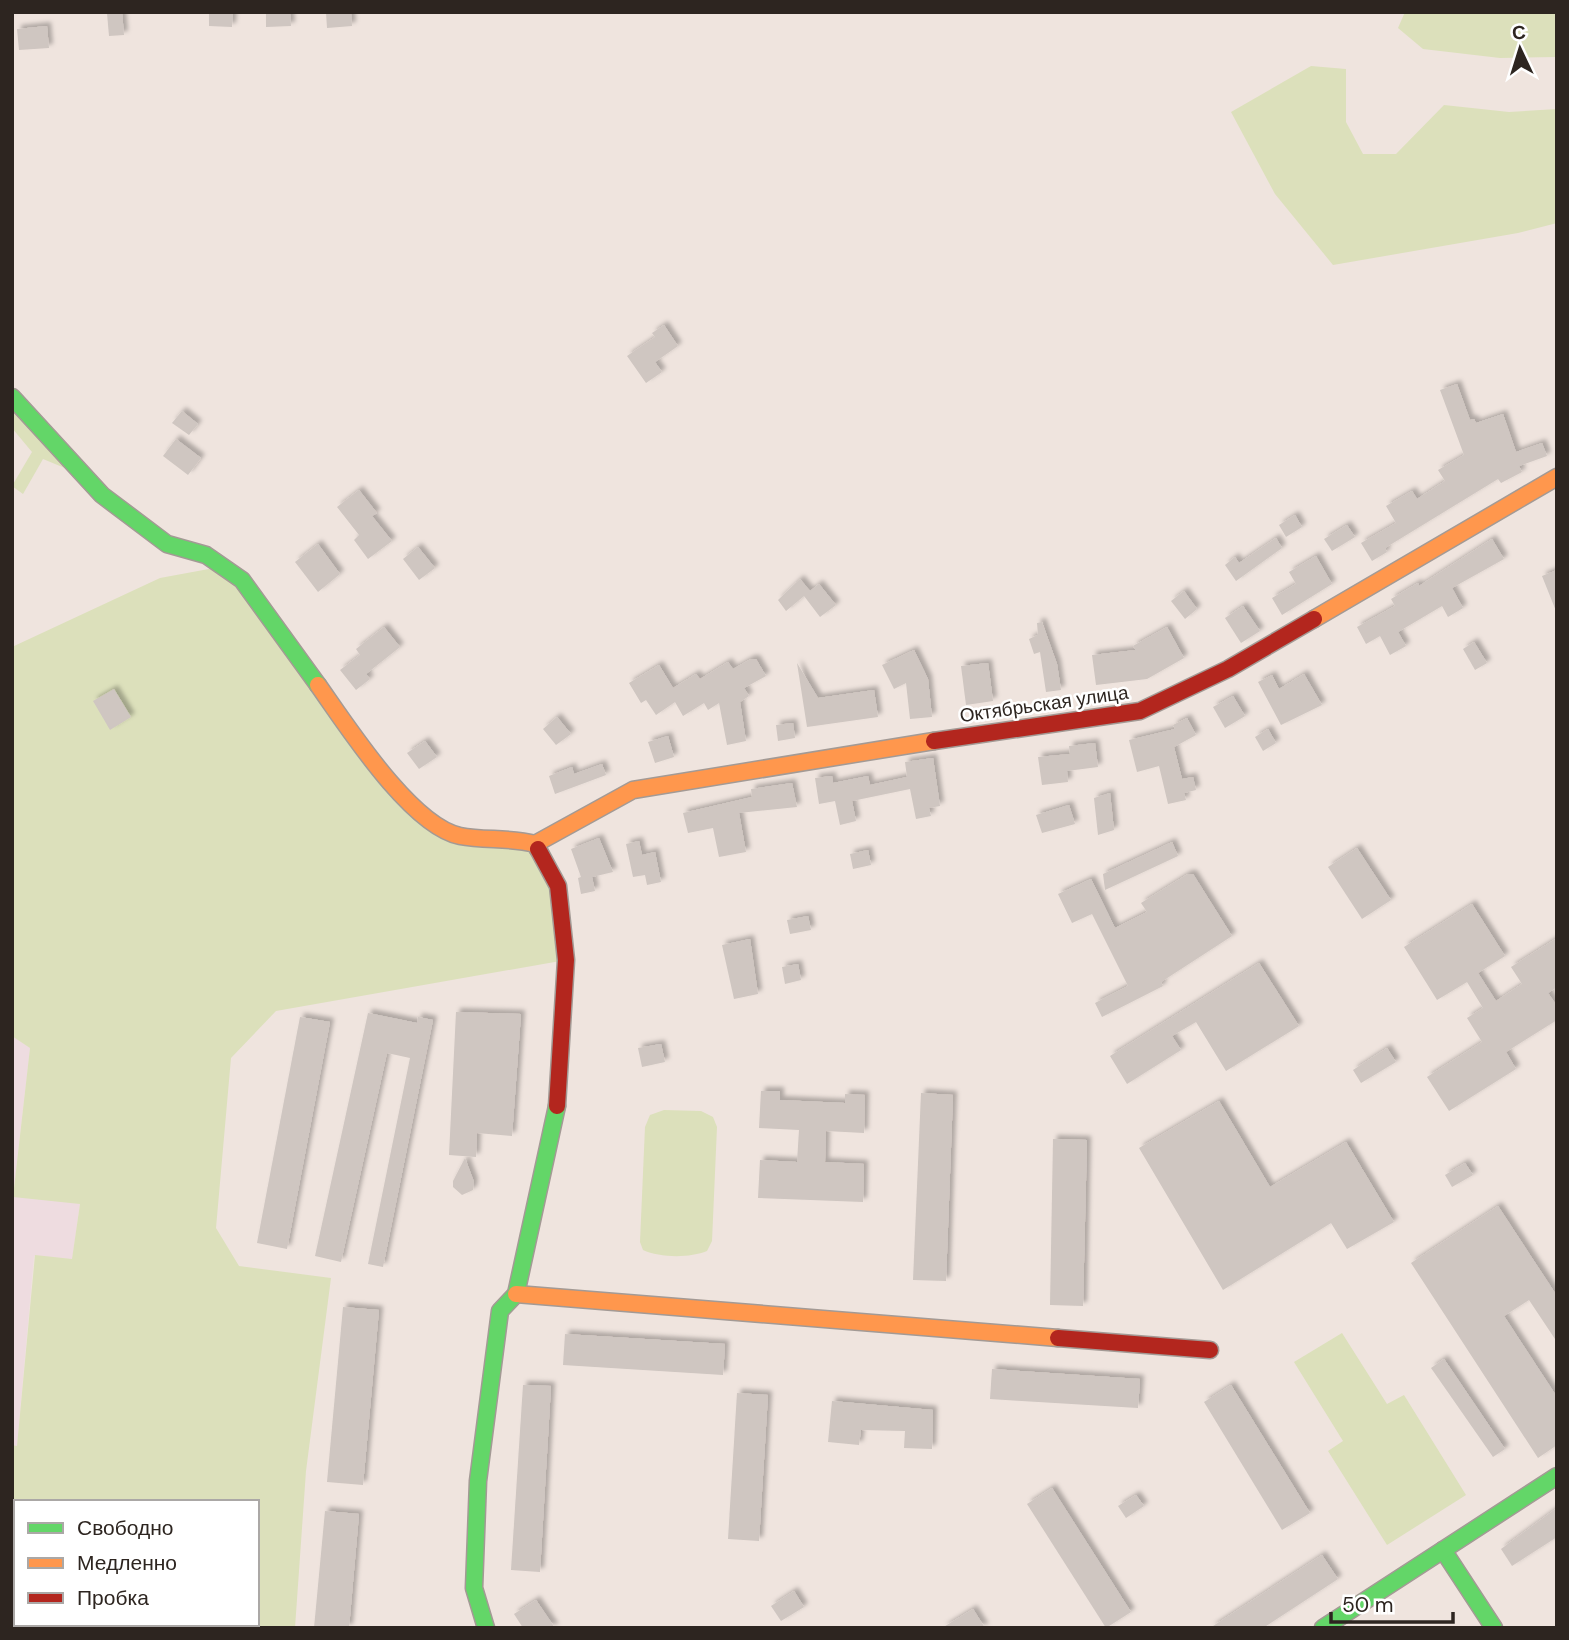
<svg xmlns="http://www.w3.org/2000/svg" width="1569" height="1640" font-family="'DM Sans',sans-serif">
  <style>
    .industrial { fill: #eedce0 }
    .green { fill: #dce0bb; fill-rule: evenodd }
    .building { fill: #cfc6c1; filter: url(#shadow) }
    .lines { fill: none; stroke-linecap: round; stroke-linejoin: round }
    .fast-casing { stroke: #a39a95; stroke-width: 19 }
    .slow-casing { stroke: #a39a95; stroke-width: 19 }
    .jam-casing { stroke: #a39a95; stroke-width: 19 }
    .fast { stroke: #63d668; stroke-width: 16 }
    .slow { stroke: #ff974d; stroke-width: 16 }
    .jam { stroke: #b3261e; stroke-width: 16 }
    .labels { text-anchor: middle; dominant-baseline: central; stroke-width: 5; stroke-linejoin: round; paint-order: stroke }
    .street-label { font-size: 19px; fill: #2d2520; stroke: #fff }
  </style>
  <defs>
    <filter id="shadow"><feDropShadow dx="4" dy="-4" stdDeviation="2" flood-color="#0004"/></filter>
  </defs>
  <rect width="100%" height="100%" fill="#efe4de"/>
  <path class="industrial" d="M12,1036L30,1048L13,1196L80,1203L72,1259L34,1256L17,1446L12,1445Z"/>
  <g class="green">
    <path d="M1405,12H1557V57L1500,58L1423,49L1398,28Z"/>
    <path d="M1311,66L1346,69V122L1363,154H1396L1444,105L1509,112L1557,109V223L1518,233L1333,265L1275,194L1231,112Z"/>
    <path d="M12,409L72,471L43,459L23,494L12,486L32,452L12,428Z"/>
    <path d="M225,566L425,819L535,844L558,886L566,960L276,1011L231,1058L216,1228L239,1266L331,1278L306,1471L295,1628H12V1445L17,1446L35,1255L72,1259L80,1204L13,1197L30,1048L12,1036V647L160,578ZM16,1502H257V1624H16Z"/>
    <path d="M664,1110L701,1111L713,1117L717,1127L712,1241L707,1251C690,1258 660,1258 643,1250L640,1242L645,1127L650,1115Z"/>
    <path d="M1342,1333L1387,1404L1404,1395L1466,1495L1387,1545L1328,1451L1343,1441L1294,1362Z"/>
  </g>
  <g class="building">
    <path d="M122,12L124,35L109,36L107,13Z"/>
    <path d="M209,12H233L232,27L209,26Z"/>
    <path d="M266,12H290L291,26L266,27Z"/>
    <path d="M326,12H351L352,26L327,28Z"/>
    <path d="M47,26L49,48L19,50L17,29Z"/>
    <path d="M664,325L678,346L655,362L662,372L646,383L627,356L655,337L652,333Z"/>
    <path d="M1457,384L1470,420L1474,419L1476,423L1503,414L1516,452L1542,443L1547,456L1519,466L1522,472L1501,483L1498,479L1385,548L1387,552L1372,561L1361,543L1396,523L1386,506L1412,491L1417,499L1445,481L1438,470L1464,455L1440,390Z"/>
    <path d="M182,411L198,424L189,435L172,423Z"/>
    <path d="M176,439L201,458L188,475L163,456Z"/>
    <path d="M359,490L377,513L372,516L392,541L368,559L354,540L359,535L337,507Z"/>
    <path d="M1295,515L1302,527L1286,537L1279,525Z"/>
    <path d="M1347,525L1355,537L1332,551L1324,539Z"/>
    <path d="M1276,538L1282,548L1236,581L1225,565L1235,557L1239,563Z"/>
    <path d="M1492,539L1504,559L1452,588L1463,608L1448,617L1442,606L1398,632L1406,646L1390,655L1380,636L1366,644L1357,627L1395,606L1391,599L1418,583L1419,586Z"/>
    <path d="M318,544L340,574L318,592L295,562Z"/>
    <path d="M418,547L435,568L419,580L403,559Z"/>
    <path d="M1316,556L1332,584L1282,615L1272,598L1296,584L1289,572Z"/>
    <path d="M1557,570V611H1556L1542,576Z"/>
    <path d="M800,579L810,591L819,584L836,605L820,617L804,596L786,611L778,600Z"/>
    <path d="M1184,591L1197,609L1185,619L1171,601Z"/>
    <path d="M1243,606L1260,631L1241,643L1225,618Z"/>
    <path d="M1042,622L1057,664L1061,690L1046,692L1040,652L1034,654L1029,639L1038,635L1037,623Z"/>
    <path d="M384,627L400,647L366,674L370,679L356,690L340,670L360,655L356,649Z"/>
    <path d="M1167,627L1184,658L1147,679L1096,685L1092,655L1136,650L1133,646Z"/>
    <path d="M1474,642L1487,663L1475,670L1463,649Z"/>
    <path d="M914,650L928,679L932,717L910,719L906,683L894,689L882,665Z"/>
    <path d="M751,659H756L766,676L744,688L749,696L740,702L746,741L727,745L719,703L708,710L704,703L683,716L675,702L656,715L646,700L641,703L629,683L659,665L673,688L696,674L700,679L728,662L733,669Z"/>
    <path d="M797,663L818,698L874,690L878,717L807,727Z"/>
    <path d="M988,663L993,701L966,705L961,666Z"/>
    <path d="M1304,674L1322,705L1281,725L1258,682L1272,675L1279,689Z"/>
    <path d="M114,689L131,717L110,730L93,701Z"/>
    <path d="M1233,696L1245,716L1225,728L1213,707Z"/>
    <path d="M557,717L571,734L556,745L543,729Z"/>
    <path d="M1187,718L1196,735L1174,747L1182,779L1193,777L1196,790L1184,793L1186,800L1168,804L1159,766L1137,772L1129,740L1175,729L1173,725Z"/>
    <path d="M793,723L795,738L778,741L776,725Z"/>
    <path d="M1268,729L1276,743L1263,751L1255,737Z"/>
    <path d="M668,736L674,757L655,763L648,742Z"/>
    <path d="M425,741L437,757L419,769L407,753Z"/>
    <path d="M1095,743L1098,767L1067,771L1068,782L1042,785L1038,757L1070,754L1069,746Z"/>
    <path d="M933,758L940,806L929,808L931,816L916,819L910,789L852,801L856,821L840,825L835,801L819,804L815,778L832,776L833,783L868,776L870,785L907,777L905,762Z"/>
    <path d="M602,764L606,775L555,794L549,776L572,767L574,774Z"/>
    <path d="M792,783L797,807L739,813L746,852L719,857L713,828L688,833L683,813L752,797L751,789Z"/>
    <path d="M1110,793L1114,830L1098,835L1094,798Z"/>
    <path d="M1069,805L1075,824L1042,833L1036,815Z"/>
    <path d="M599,838L613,872L592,877L595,891L581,894L578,878L581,877L571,849Z"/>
    <path d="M639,841L642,855L655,852L661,882L647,885L645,875L633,877L626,844Z"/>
    <path d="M1172,842L1178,856L1105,890L1103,874Z"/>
    <path d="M1357,848L1391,900L1362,919L1328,867Z"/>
    <path d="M868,850L871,865L853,869L850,854Z"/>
    <path d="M1188,874H1193L1232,936L1161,982L1163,986L1102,1017L1095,1003L1128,986L1092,914L1072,923L1058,894L1091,879L1115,928L1147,912L1141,903Z"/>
    <path d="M1472,904L1505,956L1478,973L1496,1001L1522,984L1511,967L1557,938V987L1548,993L1557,1006V1020L1506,1052L1516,1069L1449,1111L1427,1077L1482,1042L1467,1018L1483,1008L1467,982L1437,1000L1404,947Z"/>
    <path d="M808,916L811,930L790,934L787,920Z"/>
    <path d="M750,939L758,994L734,999L722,945Z"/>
    <path d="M1259,963L1299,1026L1226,1071L1196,1022L1172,1036L1181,1050L1127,1084L1110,1056Z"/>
    <path d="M798,964L801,980L785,984L782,967Z"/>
    <path d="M456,1012L521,1014L512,1136L477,1133L476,1157L449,1155Z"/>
    <path d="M368,1013L417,1023L418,1017L433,1020L383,1267L368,1264L410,1058L387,1053L341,1262L315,1256Z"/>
    <path d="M300,1017L330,1022L287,1249L257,1243Z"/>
    <path d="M661,1044L665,1062L642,1067L638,1048Z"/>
    <path d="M1387,1048L1396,1062L1361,1083L1353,1070Z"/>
    <path d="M761,1091H780V1100L845,1103V1094L865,1095L864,1133L826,1131L825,1162L864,1164L863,1202L758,1198L760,1160L797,1162L799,1130L759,1128Z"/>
    <path d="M921,1093L953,1095L946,1281L913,1280Z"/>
    <path d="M1219,1101L1270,1187L1346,1142L1394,1222L1347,1249L1331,1223L1223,1290L1139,1148Z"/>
    <path d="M1053,1139L1087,1140L1083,1306L1050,1305Z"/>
    <path d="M465,1158L474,1182L473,1190L462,1195L453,1187V1181Z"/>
    <path d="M1465,1163L1473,1175L1452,1187L1445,1175Z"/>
    <path d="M1498,1206L1557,1296V1342L1529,1300L1504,1316L1557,1397V1445L1538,1458L1411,1263Z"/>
    <path d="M343,1307L379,1310L363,1485L327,1482Z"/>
    <path d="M565,1334L725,1344L723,1375L563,1365Z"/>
    <path d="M1444,1359L1505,1449L1493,1457L1431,1368Z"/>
    <path d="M992,1369L1140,1379L1138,1408L990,1399Z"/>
    <path d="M523,1385L551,1386L540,1572L511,1570Z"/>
    <path d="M1231,1385L1310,1513L1282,1530L1204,1402Z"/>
    <path d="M737,1393L768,1395L759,1541L728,1539Z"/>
    <path d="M832,1401L933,1410L932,1449L904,1448L905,1431L861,1430L859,1445L828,1442Z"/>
    <path d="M1052,1488L1131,1612L1106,1628L1027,1504Z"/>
    <path d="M1136,1495L1144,1506L1126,1518L1118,1506Z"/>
    <path d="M1557,1508V1537L1512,1566L1501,1549Z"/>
    <path d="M325,1511L359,1514L349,1628H314Z"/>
    <path d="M1322,1555L1338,1579L1263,1628H1210Z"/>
    <path d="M794,1591L804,1607L781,1621L771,1606Z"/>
    <path d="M536,1600L555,1628H523L514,1614Z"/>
    <path d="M973,1609L985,1628H942Z"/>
  </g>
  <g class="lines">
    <g class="fast-casing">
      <g id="fast">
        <path d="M12,397L102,495L167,544L206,555L242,580L318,685"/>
        <path d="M1443,1550L1494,1628"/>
        <path d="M486,1628L474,1588L478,1481L500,1311L516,1294L557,1106"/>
        <path d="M1323,1628L1557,1476"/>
      </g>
    </g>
    <g class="slow-casing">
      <g id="slow">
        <path d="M1314,619L1557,477"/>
        <path d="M318,685C347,726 411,826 460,836C485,841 510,837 535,844L538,849"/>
        <path d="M535,844L633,790L934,741"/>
        <path d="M516,1294L1058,1338"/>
      </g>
    </g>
    <g class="jam-casing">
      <g id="jam">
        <path d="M934,741L1140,711L1228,669L1314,619"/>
        <path d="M538,849L558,886L566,960L557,1106"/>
        <path d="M1058,1338L1210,1350"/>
      </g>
    </g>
    <use href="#fast" class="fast"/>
    <use href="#slow" class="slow"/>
    <use href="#jam" class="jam"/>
  </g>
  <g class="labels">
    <g class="street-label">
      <text transform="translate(1044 704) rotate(-8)">Октябрьская улица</text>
    </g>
  </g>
  <rect width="1569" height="1640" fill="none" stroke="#2d2520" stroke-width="28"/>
  <rect x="14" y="1500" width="245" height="126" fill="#ffffff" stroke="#aba8a6" stroke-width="2"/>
  <rect x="28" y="1523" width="35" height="10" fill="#63d668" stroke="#aba8a6" stroke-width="2"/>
  <text x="77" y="1535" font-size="21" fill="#2d2520">Свободно</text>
  <rect x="28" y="1558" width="35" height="10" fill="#ff974d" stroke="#aba8a6" stroke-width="2"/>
  <text x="77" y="1570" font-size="21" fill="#2d2520">Медленно</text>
  <rect x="28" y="1593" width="35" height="10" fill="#b3261e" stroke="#aba8a6" stroke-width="2"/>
  <text x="77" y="1605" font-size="21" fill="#2d2520">Пробка</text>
  <g transform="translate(1520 49) rotate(356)" stroke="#ffffff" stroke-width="5" paint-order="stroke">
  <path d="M0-5L12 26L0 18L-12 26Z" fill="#2d2520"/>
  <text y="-10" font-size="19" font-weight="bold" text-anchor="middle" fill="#2d2520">С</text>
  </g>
  <path d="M1331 1612v10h122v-10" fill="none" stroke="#2d2520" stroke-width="3.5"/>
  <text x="1342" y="1612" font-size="21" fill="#2d2520" stroke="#ffffff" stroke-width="5" paint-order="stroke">50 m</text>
</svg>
